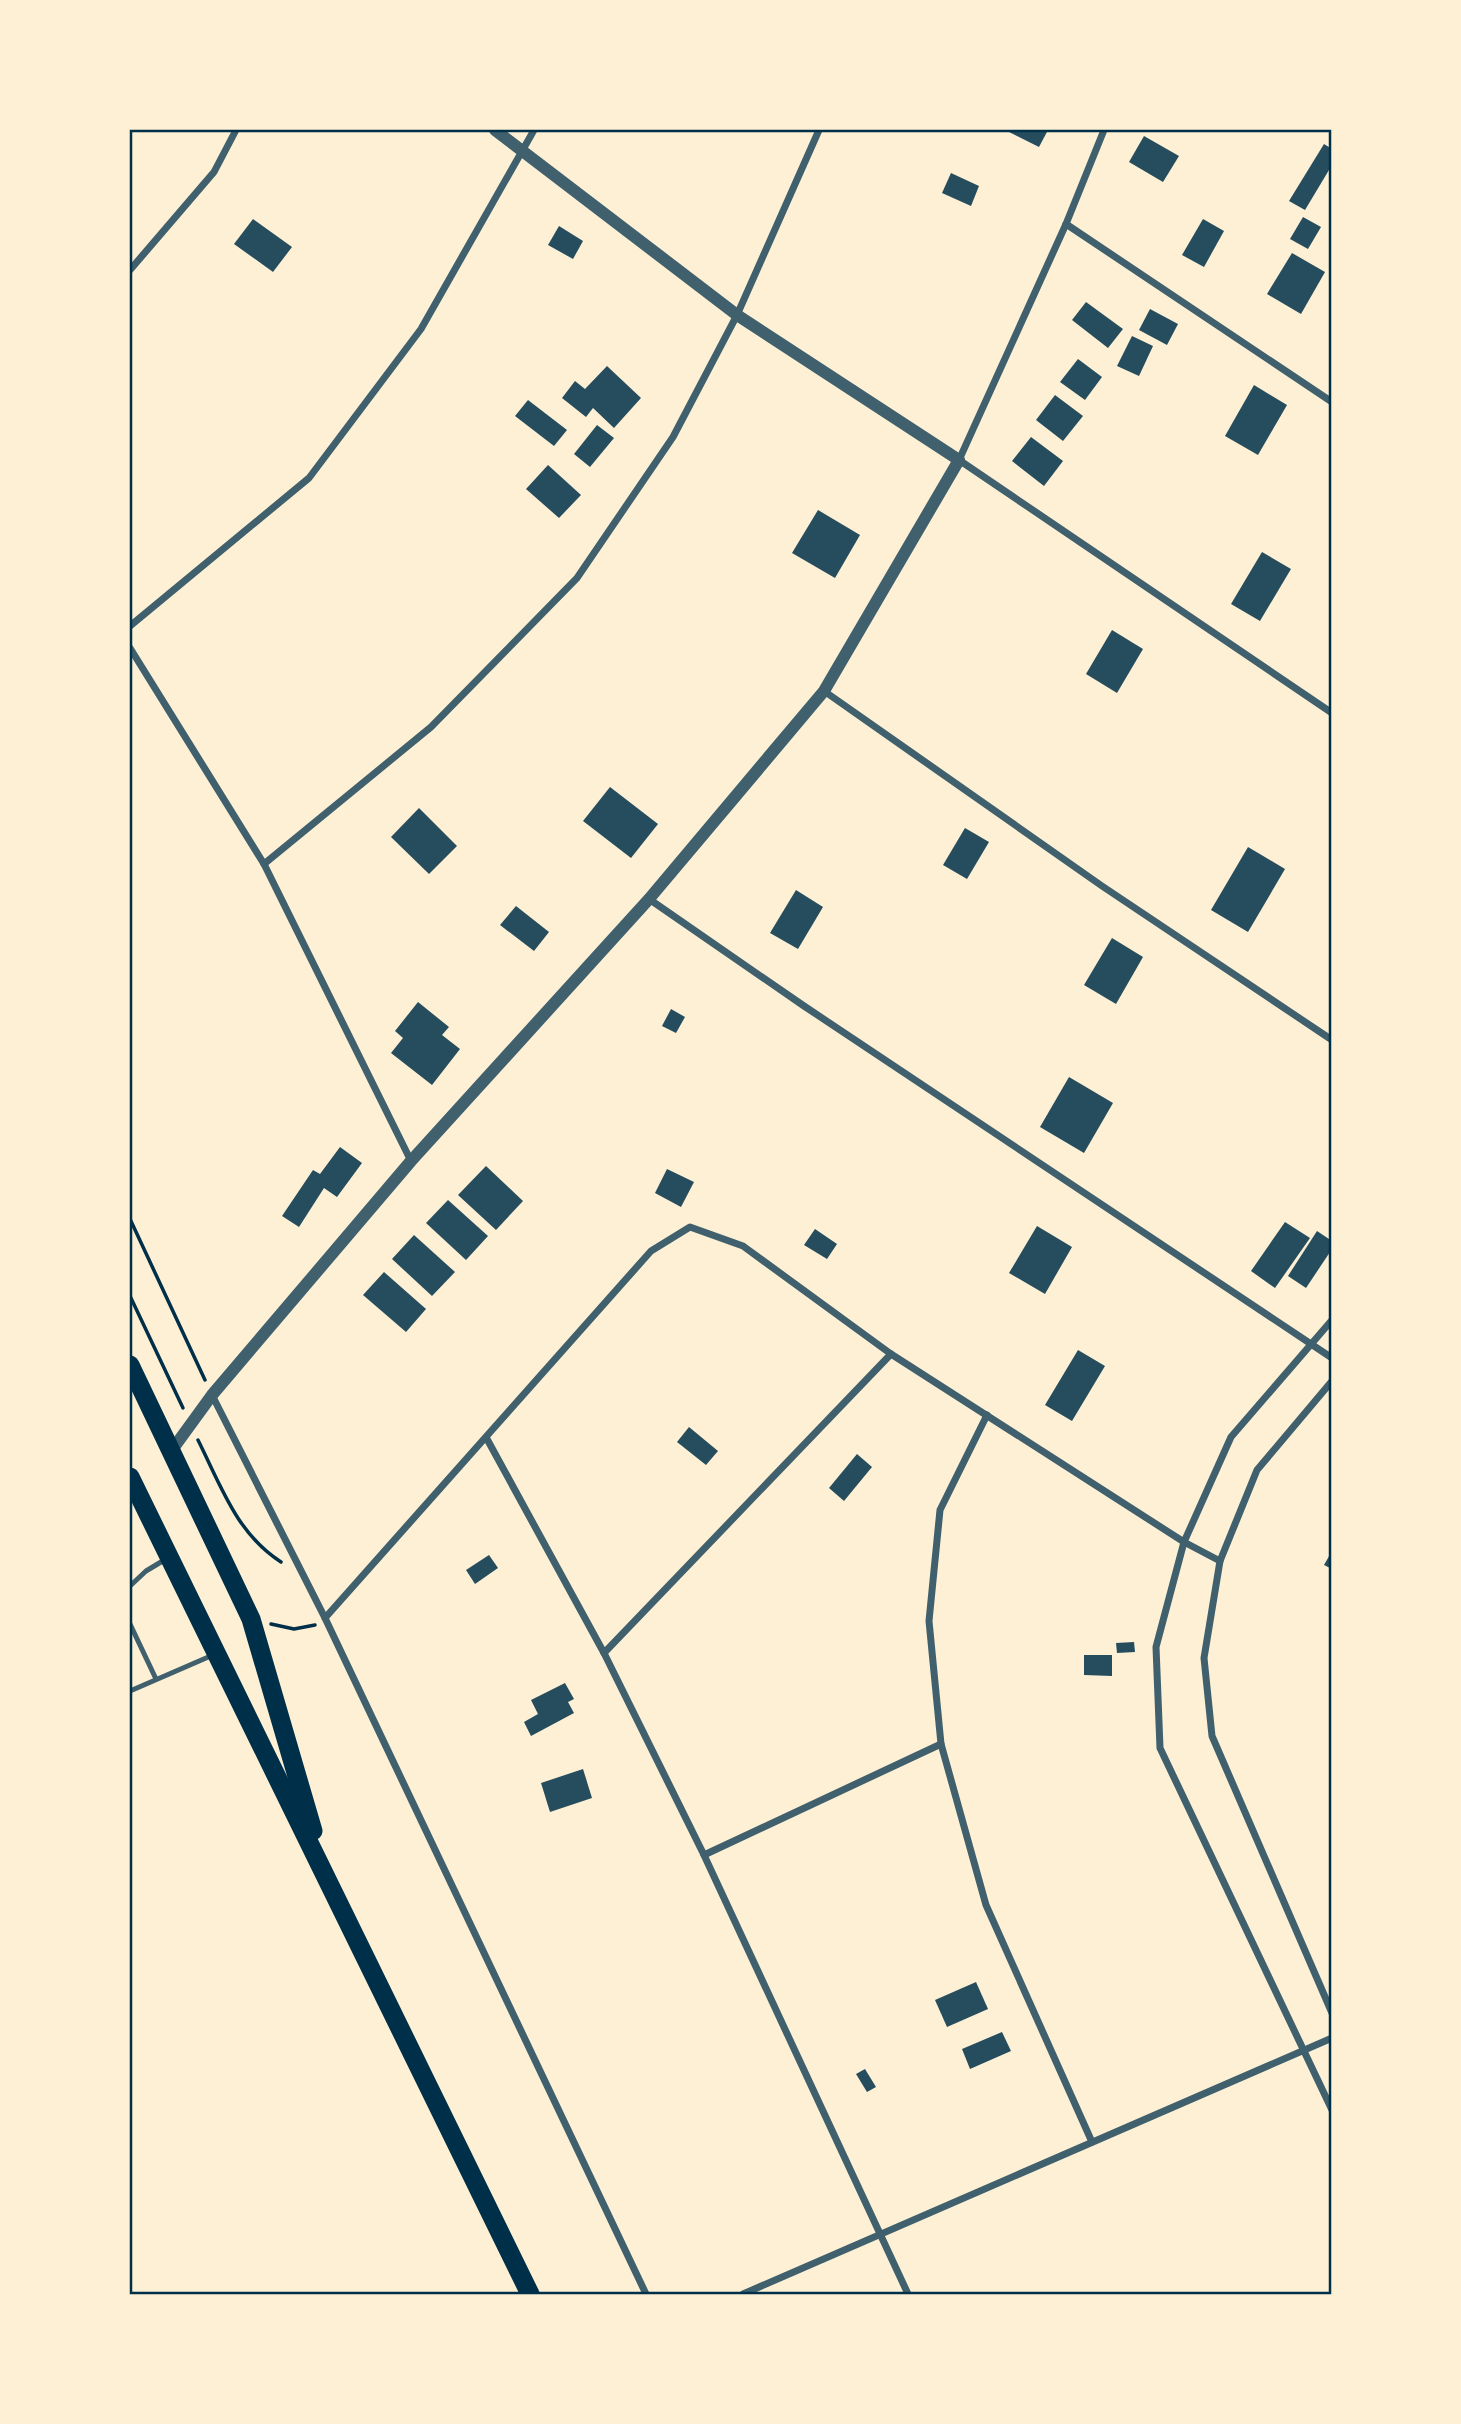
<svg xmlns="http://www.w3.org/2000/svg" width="1461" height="2424" font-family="Mulish,sans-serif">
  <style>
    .building { fill: #264d5e }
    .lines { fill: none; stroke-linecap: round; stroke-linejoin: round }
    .path { stroke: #003049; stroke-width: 3.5 }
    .service { stroke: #3f606c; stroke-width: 5 }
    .minor { stroke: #3f606c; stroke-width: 7 }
    .tertiary { stroke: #3f606c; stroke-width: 12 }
    .trunk { stroke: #003049; stroke-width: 19 }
    .neatline { fill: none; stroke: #003049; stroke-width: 2.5 }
  </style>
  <rect width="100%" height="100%" fill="#fdf0d5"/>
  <g class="building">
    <path d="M1005,130H1048L1039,147Z"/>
    <path d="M1144,136L1179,156L1163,182L1129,162Z"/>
    <path d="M1324,144L1332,149V165L1305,210L1289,201Z"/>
    <path d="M951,173L979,186L971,206L942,193Z"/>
    <path d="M1303,217L1321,227L1308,249L1290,239Z"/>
    <path d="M253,219L292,247L273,272L234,244Z"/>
    <path d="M1203,219L1224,231L1204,267L1182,255Z"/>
    <path d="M559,226L583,241L573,259L548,245Z"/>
    <path d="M1292,253L1325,272L1301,314L1267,294Z"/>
    <path d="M1086,302L1123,329L1108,348L1072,320Z"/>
    <path d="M1150,309L1178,324L1167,345L1139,330Z"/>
    <path d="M1132,336L1153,346L1139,376L1117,366Z"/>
    <path d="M1078,359L1102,377L1085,400L1060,382Z"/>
    <path d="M607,366L641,398L614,428L593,408L586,417L562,398L575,381L585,389Z"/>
    <path d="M1254,385L1287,405L1258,455L1225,436Z"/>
    <path d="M1055,395L1083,416L1063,441L1036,420Z"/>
    <path d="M528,400L567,430L554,446L515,416Z"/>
    <path d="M597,425L614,438L590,467L574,454Z"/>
    <path d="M1031,437L1063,461L1044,486L1012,461Z"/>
    <path d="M548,465L581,495L559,518L526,489Z"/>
    <path d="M818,510L860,535L835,578L792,553Z"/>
    <path d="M1262,552L1291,569L1260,621L1231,604Z"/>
    <path d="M1112,630L1143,649L1117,693L1086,674Z"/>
    <path d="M610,787L658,824L631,858L583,821Z"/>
    <path d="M419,808L457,846L429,874L391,837Z"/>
    <path d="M965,828L989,842L967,879L943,865Z"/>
    <path d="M1248,847L1285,869L1248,932L1211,910Z"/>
    <path d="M796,890L823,907L798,949L770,933Z"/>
    <path d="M516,906L549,932L534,951L500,925Z"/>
    <path d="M1112,938L1143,957L1116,1004L1084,985Z"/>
    <path d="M418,1002L449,1027L442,1035L460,1049L432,1085L391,1053L403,1038L395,1031Z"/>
    <path d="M671,1009L685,1017L676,1033L662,1026Z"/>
    <path d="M1069,1077L1113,1103L1084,1153L1040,1127Z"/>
    <path d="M340,1147L362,1163L337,1197L324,1188L299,1227L282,1216L313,1170L320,1174Z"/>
    <path d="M486,1166L523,1201L496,1230L458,1195Z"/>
    <path d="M667,1169L694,1182L681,1207L655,1193Z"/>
    <path d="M448,1200L488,1236L466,1260L426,1223Z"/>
    <path d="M1285,1222L1310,1238L1275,1288L1251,1271Z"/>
    <path d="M1037,1226L1072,1247L1045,1294L1009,1273Z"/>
    <path d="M815,1229L837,1244L827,1259L804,1245Z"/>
    <path d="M1317,1231L1332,1241V1249L1306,1288L1288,1276Z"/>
    <path d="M414,1235L455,1272L432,1296L392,1259Z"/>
    <path d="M384,1272L426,1309L406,1332L363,1295Z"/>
    <path d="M1078,1350L1105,1366L1072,1421L1045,1405Z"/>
    <path d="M689,1427L718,1451L706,1465L677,1442Z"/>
    <path d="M857,1454L872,1467L844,1501L829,1488Z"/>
    <path d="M1332,1551V1569L1324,1565Z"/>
    <path d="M489,1555L498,1568L475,1584L466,1570Z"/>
    <path d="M1134,1642L1135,1652L1117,1653L1116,1643Z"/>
    <path d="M1084,1655H1112V1676L1084,1675Z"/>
    <path d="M565,1683L574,1699L568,1702L574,1713L531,1736L524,1722L538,1714L531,1700Z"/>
    <path d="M583,1769L592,1798L550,1812L541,1783Z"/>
    <path d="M976,1982L988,2009L947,2027L935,2000Z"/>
    <path d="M1002,2032L1011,2051L970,2069L962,2049Z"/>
    <path d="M865,2069L876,2087L867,2092L856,2074Z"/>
  </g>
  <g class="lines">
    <g class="path">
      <path d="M130,1219L205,1380"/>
      <path d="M130,1296L183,1408"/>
      <path d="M198,1440C221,1486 237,1534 281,1562"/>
      <path d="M271,1624L294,1629L315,1625"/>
    </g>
    <g class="service">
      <path d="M130,1586L146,1571L166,1559"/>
      <path d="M130,1624L156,1679"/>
      <path d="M130,1691L213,1655"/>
    </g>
    <g class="minor">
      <path d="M1104,130L1066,224L959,460L1332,713"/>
      <path d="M1066,224L1332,402"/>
      <path d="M130,270L214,172L236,130"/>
      <path d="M130,626L309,478L421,329L534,130"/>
      <path d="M130,648L264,864L411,1161"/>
      <path d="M824,691L1102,886L1332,1040"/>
      <path d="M264,864L431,727L577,578L673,437L737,315L819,130"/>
      <path d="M649,899L804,1006L1332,1358"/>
      <path d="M1332,1320L1231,1437L1184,1542L1156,1647L1160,1748L1332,2110"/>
      <path d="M1332,1381L1257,1470L1220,1561L1204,1658L1212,1736L1332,2013"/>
      <path d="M212,1395L325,1618L646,2294"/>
      <path d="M987,1415L940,1510L929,1621L941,1744L986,1905L1092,2142"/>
      <path d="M487,1439L604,1653L704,1855L908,2294"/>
      <path d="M325,1618L651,1251L690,1227L743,1246L891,1354L1184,1542L1220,1561"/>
      <path d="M604,1653L891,1354"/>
      <path d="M704,1855L941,1744"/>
      <path d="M743,2294L1332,2038"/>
    </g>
    <path class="tertiary" d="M172,1450L212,1395L411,1161L649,899L824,691L959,460L737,315L495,130"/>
    <g class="trunk">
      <path d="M130,1365L251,1619L313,1831"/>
      <path d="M130,1477L530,2294"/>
    </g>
  </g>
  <rect width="1461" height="2424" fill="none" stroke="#fdf0d5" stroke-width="262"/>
  <rect x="131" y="131" width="1199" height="2162" class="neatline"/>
</svg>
